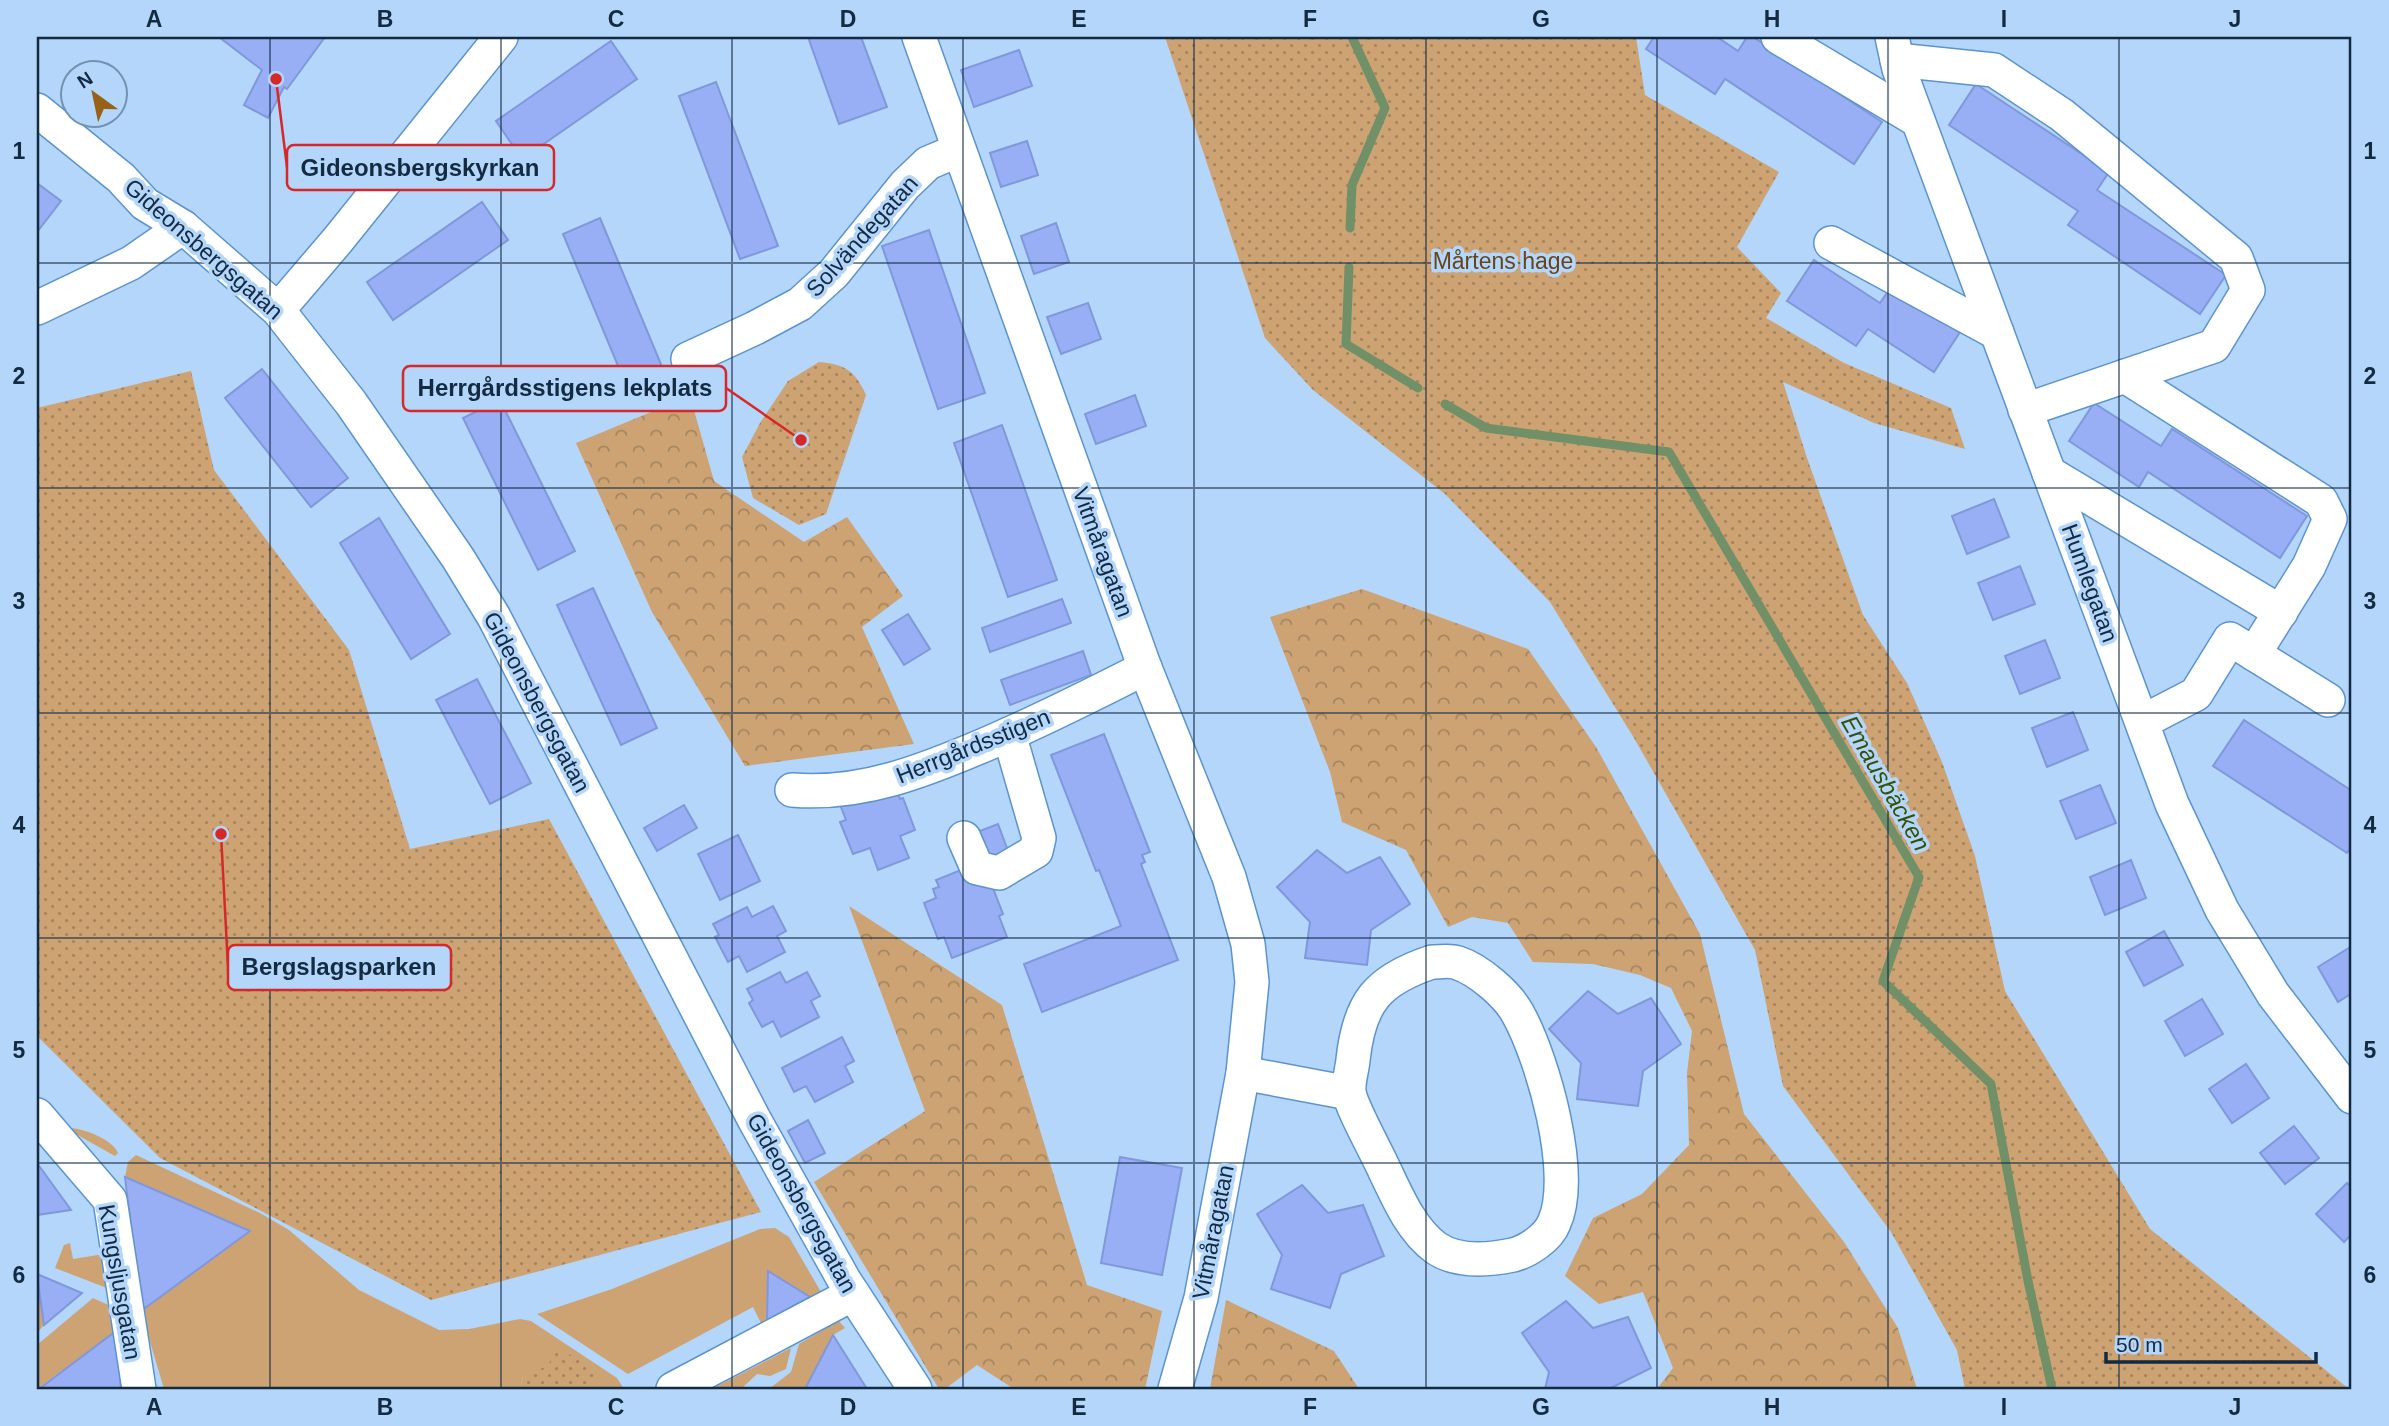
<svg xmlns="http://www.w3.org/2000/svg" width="2389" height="1426" font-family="Arial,sans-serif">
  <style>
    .green { fill: #cda373 }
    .forest { fill: url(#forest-crowns) }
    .park { fill: url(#park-dots) }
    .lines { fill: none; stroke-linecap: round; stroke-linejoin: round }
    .stream { stroke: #729068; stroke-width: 9 }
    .building { fill: #98aff5; stroke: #8197dc; stroke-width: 2 }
    .minor-casing { stroke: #5b94cd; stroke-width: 36 }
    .minor { stroke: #fff; stroke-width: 33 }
    .grid { fill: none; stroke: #132a41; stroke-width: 2; stroke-opacity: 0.55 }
    .labels { text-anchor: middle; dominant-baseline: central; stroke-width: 7; stroke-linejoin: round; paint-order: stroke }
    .street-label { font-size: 23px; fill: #132a41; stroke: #b3d6fa }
    .park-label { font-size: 23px; fill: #674417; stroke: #b3d6fa }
    .water-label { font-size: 24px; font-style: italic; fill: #355107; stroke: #b3d6fa }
    .leader { fill: none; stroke: #d62828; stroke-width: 2.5 }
    .callout-dot { fill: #d62828; stroke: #b3d6fa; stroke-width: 2.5 }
    .callout { fill: #b3d6fa; stroke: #d62828; stroke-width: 2.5 }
    .callout-label { font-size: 24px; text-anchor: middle; font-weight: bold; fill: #132a41 }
    .neatline { fill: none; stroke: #132a41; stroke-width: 2.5 }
    .grid-label { font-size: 23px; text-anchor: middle; font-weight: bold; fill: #132a41 }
  </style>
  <defs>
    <pattern id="forest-crowns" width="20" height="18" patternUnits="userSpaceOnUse" patternTransform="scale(1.75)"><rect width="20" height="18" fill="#cda373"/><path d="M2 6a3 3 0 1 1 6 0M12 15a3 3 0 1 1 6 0" fill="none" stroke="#a58560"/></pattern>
    <pattern id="park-dots" width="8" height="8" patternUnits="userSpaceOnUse" patternTransform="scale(1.75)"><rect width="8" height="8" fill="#cda373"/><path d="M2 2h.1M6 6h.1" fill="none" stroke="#a58560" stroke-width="1.8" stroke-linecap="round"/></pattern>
  </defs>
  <rect width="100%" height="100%" fill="#b3d6fa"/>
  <g class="green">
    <path d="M72,1128C86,1130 112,1139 118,1153L115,1156L74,1133Z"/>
    <path d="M136,1155L260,1213L289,1230L359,1290L439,1330L469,1329L520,1319L531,1321L617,1378L624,1389H586L596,1371L545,1370L523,1376L520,1389H164L141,1311L249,1231L125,1177L128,1162Z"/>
    <path d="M775,1228L789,1237L821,1292L810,1297L768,1272L767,1320L761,1323L753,1307L628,1374L537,1314L612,1289L760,1229Z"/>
    <path d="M70,1243L73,1259L104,1254L112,1290L55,1268L64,1245Z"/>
    <path d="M37,1275L44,1325L37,1333Z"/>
    <path d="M93,1298L115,1308L116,1331L37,1389V1345Z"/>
    <path d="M839,1321L845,1328L833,1335L805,1389H769L791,1372L799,1344Z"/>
    <path d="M791,1348L786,1369L770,1376L757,1374L741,1389H712Z"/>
  </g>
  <g class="forest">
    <path d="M690,396L714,481L804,542L847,517L903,596L862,627L914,744L745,766L652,612L576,443Z"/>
    <path d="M1362,589L1528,649L1596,747L1700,934L1744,1114L1844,1242L1898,1328L1917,1389H1657L1673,1368L1643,1292L1599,1304L1565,1276L1593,1218L1642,1194L1689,1145L1687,1073L1692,1031L1671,988L1640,975L1593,964L1533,962L1508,923L1472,917L1448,927L1406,850L1342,822L1330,772L1270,617Z"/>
    <path d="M849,906L1002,1005L1087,1285L1162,1311L1145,1389H1014L977,1365L945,1389H939L814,1182L925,1111Z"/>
    <path d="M1226,1300L1334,1351L1359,1389H1210Z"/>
  </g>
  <g class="park">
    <path d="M1165,37H1636L1645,95L1779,172L1737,247L1781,293L1766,318L1844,363L1951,408L1965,449L1874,423L1783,382L1807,458L1863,615L1907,683L1942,762L1975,856L2005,991L2150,1229L2349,1389H1965L1957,1350L1891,1232L1783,1086L1755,950L1634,738L1550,602L1445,494L1313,390L1265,338Z"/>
    <path d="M819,362C845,364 855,371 866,395L826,514L799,525L753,498L742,457L760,423L788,381Z"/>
    <path d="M191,371L214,470L349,650L410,849L549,819L761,1212L431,1300L160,1158L37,1036V408Z"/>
    <path d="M559,1348L597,1371L586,1389H520L523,1376L538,1366L545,1369Z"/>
  </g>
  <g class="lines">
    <g class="stream">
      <path d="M1350,228L1352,185L1385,108L1352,37"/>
      <path d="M1349,267L1346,344L1418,388"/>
      <path d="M1445,404L1486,428L1669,452L1919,877L1883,981L1991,1084L2028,1281L2052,1389"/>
    </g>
  </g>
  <g class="building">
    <path d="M219,37H325L287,89L284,87L268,118L244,105L262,70Z"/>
    <path d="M808,37H861L887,107L839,124Z"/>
    <path d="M1654,37H1717L1738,51L1747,37H1753L1882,122L1854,164L1725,79L1715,94L1646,49Z"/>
    <path d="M611,41L637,79L522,159L496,121Z"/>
    <path d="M1019,50L1032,86L974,107L961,70Z"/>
    <path d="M716,82L778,246L740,259L679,96Z"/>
    <path d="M1976,84L2109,172L2097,190L2226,275L2200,314L2068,225L2078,211L1949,125Z"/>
    <path d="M1027,141L1038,175L1001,187L990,153Z"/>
    <path d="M37,183L61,201L37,232Z"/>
    <path d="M482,202L508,240L393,320L367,282Z"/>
    <path d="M600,218L668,381L631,397L563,234Z"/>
    <path d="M1056,223L1069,262L1034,274L1021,236Z"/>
    <path d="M929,230L985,393L938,409L882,246Z"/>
    <path d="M1814,260L1880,303L1891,287L1960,332L1934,372L1868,329L1856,346L1787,301Z"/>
    <path d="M1088,303L1101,339L1061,354L1047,317Z"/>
    <path d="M262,369L348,478L311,507L225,398Z"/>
    <path d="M1135,395L1146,426L1096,444L1085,414Z"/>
    <path d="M500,400L575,551L538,570L463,418Z"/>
    <path d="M2094,403L2161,446L2172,429L2307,516L2280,558L2148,472L2139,487L2069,441Z"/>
    <path d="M1002,425L1057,580L1008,597L954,443Z"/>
    <path d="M1994,499L2009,537L1967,554L1952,516Z"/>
    <path d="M379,518L450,634L411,659L340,543Z"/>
    <path d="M2020,566L2035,604L1993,620L1978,583Z"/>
    <path d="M593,588L657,728L621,745L557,605Z"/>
    <path d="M1062,599L1071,623L990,652L982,628Z"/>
    <path d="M908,614L930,649L904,665L882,630Z"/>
    <path d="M2045,640L2060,678L2020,694L2005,656Z"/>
    <path d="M1083,651L1091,675L1010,705L1001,680Z"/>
    <path d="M477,679L531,783L490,804L436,700Z"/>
    <path d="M2073,712L2088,750L2047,767L2032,728Z"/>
    <path d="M2244,720L2352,791V846L2347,853L2213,766Z"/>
    <path d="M1104,734L1150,852L1142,855L1145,862L1141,864L1178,960L1042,1012L1024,964L1121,926L1099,870L1096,871L1051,755Z"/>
    <path d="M892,781L900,799L903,798L915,830L900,836L909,858L878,870L870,848L853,854L840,822L846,820L839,802Z"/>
    <path d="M2100,785L2116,823L2076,839L2060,801Z"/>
    <path d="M684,805L697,828L657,851L644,828Z"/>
    <path d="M998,824L1011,859L990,867L977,832Z"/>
    <path d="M738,835L760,881L720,900L698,854Z"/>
    <path d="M1317,850L1347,873L1380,857L1410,904L1371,930L1367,965L1305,958L1310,922L1277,887Z"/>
    <path d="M2131,860L2146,898L2105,915L2090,877Z"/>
    <path d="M966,868L972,884L989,878L1003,914L999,916L1007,937L952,958L944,937L938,939L924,903L936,898L933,889L939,887L936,880Z"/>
    <path d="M773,906L786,931L777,936L785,952L747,972L739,956L728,962L715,937L719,935L713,924L747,907L752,917Z"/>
    <path d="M2164,931L2183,965L2144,986L2126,952Z"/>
    <path d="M2352,946V993L2338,1002L2318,967Z"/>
    <path d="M780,972L786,983L807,972L820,996L811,1001L819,1017L781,1037L773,1021L762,1027L749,1003L753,1000L747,989Z"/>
    <path d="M1588,991L1618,1014L1651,998L1681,1044L1643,1071L1638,1106L1577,1099L1581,1063L1549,1029Z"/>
    <path d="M2202,999L2223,1034L2185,1056L2165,1021Z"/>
    <path d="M842,1037L854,1061L845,1066L853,1082L815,1102L806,1086L794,1092L782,1068Z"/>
    <path d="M2246,1064L2269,1098L2232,1123L2209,1089Z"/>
    <path d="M808,1120L825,1153L805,1163L788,1131Z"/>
    <path d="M2294,1126L2319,1158L2285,1184L2260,1153Z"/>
    <path d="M1120,1157L1182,1168L1162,1275L1101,1263Z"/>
    <path d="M37,1163L71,1210L37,1215Z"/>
    <path d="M125,1177L250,1231L141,1311Z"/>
    <path d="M2347,1183L2352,1188V1234L2344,1242L2316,1214Z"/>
    <path d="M1302,1185L1328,1213L1363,1205L1384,1256L1341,1274L1330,1308L1271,1289L1282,1255L1257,1214Z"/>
    <path d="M768,1271L810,1297L767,1320Z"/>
    <path d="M37,1274L82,1293L44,1325L37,1275Z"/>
    <path d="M1566,1301L1593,1328L1628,1317L1651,1368L1609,1389H1545L1549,1372L1522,1333Z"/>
    <path d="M116,1331L121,1389H39Z"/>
    <path d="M833,1335L867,1389H805Z"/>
  </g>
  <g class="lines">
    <g class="minor-casing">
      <g id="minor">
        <path d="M919,37L1145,668L1229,877L1248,944L1252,982L1243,1073L1201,1298L1175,1389"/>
        <path d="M1778,37L1917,120"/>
        <path d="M1892,37L1899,69L2172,804L2222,910L2273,994L2352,1097"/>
        <path d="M1897,60L1994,70L2062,115L2236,258L2248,290L2214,346L2025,410"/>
        <path d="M37,110L121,178L145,204L183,227L278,310L351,403L458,558L494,617L754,1119L844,1280L915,1389"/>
        <path d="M1831,243L1997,333"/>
        <path d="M37,308L131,263L183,227"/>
        <path d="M278,310L337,241L501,37"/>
        <path d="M688,359L755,328L800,304L834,273L905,185L928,163L959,150"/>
        <path d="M2125,376L2321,501L2330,519L2309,566L2254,654"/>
        <path d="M2049,473L2281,612"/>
        <path d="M2142,722L2196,694L2230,639L2328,700"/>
        <path d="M792,790C862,796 926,770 989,743C1042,720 1094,694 1145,668"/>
        <path d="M964,838L977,868L999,873L1036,851L1039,838L1009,734"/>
        <path d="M1432,962C1440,962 1451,960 1458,963C1479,970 1508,995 1518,1014C1543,1059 1576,1175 1554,1223C1548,1238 1528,1251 1513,1255C1489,1260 1458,1263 1436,1248C1411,1230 1397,1196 1384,1169C1377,1153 1351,1107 1349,1092C1348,1082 1352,1070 1353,1060C1359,1003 1377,980 1432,962Z"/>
        <path d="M1243,1073L1349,1093"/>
        <path d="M37,1115L110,1200L139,1389"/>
        <path d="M673,1389L853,1294"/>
      </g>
    </g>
    <use href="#minor" class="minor"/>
  </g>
  <path class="grid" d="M270,37V1389M501,37V1389M732,37V1389M963,37V1389M1194,37V1389M1426,37V1389M1657,37V1389M1888,37V1389M2119,37V1389M37,263H2352M37,488H2352M37,713H2352M37,938H2352M37,1163H2352"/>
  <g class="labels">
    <g class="street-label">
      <text transform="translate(862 236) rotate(-48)">Solvändegatan</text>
      <text transform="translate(204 249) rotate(41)">Gideonsbergsgatan</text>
      <text transform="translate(1103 552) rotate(70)">Vitmåragatan</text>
      <text transform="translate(2090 583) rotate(70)">Humlegatan</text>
      <text transform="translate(537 702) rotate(62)">Gideonsbergsgatan</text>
      <text transform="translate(973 746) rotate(-22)">Herrgårdsstigen</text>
      <text transform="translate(802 1203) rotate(61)">Gideonsbergsgatan</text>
      <text transform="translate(1213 1232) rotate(-79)">Vitmåragatan</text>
      <text transform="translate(120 1282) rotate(80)">Kungsljusgatan</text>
    </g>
    <g class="park-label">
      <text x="1503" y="261">Mårtens hage</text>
    </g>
    <g class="water-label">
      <text transform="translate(1886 783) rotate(60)">Emausbäcken</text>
    </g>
  </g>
  <path class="leader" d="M276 79L287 167M801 440L726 388M221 834L228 967"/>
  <g class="callout-dot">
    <circle cx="276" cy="79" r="7"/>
    <circle cx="801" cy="440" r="7"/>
    <circle cx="221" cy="834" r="7"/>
  </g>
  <g class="callout">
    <rect x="287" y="145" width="267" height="45" rx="7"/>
    <rect x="403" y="366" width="323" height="45" rx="7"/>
    <rect x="228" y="945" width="223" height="45" rx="7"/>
  </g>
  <g class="callout-label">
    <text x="420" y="176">Gideonsbergskyrkan</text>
    <text x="565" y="396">Herrgårdsstigens lekplats</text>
    <text x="339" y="975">Bergslagsparken</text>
  </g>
  <rect width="2389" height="1426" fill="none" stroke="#b3d6fa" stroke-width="77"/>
  <g transform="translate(94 94) rotate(327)"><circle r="33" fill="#b3d6fa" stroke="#7391b0" stroke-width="2"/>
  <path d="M0-5L12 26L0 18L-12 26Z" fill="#976218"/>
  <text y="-10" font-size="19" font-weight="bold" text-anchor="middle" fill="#132a41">N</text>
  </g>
  <path d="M2106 1352v10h210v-10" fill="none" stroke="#132a41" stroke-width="3.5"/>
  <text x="2116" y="1352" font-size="21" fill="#132a41" stroke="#b3d6fa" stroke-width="5" paint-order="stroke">50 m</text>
  <rect x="38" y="38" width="2312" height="1350" class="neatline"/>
  <g class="grid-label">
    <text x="154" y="27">A</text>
    <text x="385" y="27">B</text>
    <text x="616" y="27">C</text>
    <text x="848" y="27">D</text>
    <text x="1079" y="27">E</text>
    <text x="1310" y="27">F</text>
    <text x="1541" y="27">G</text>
    <text x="1772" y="27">H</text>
    <text x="2004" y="27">I</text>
    <text x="2235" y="27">J</text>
    <text x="19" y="159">1</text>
    <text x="2370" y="159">1</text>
    <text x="19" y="384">2</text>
    <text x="2370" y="384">2</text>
    <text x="19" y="609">3</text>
    <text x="2370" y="609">3</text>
    <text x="19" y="833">4</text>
    <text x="2370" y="833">4</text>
    <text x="19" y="1058">5</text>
    <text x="2370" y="1058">5</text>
    <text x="19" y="1283">6</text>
    <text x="2370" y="1283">6</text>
    <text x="154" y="1415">A</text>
    <text x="385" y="1415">B</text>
    <text x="616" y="1415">C</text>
    <text x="848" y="1415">D</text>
    <text x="1079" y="1415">E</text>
    <text x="1310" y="1415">F</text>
    <text x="1541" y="1415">G</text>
    <text x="1772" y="1415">H</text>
    <text x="2004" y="1415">I</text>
    <text x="2235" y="1415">J</text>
  </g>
</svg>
